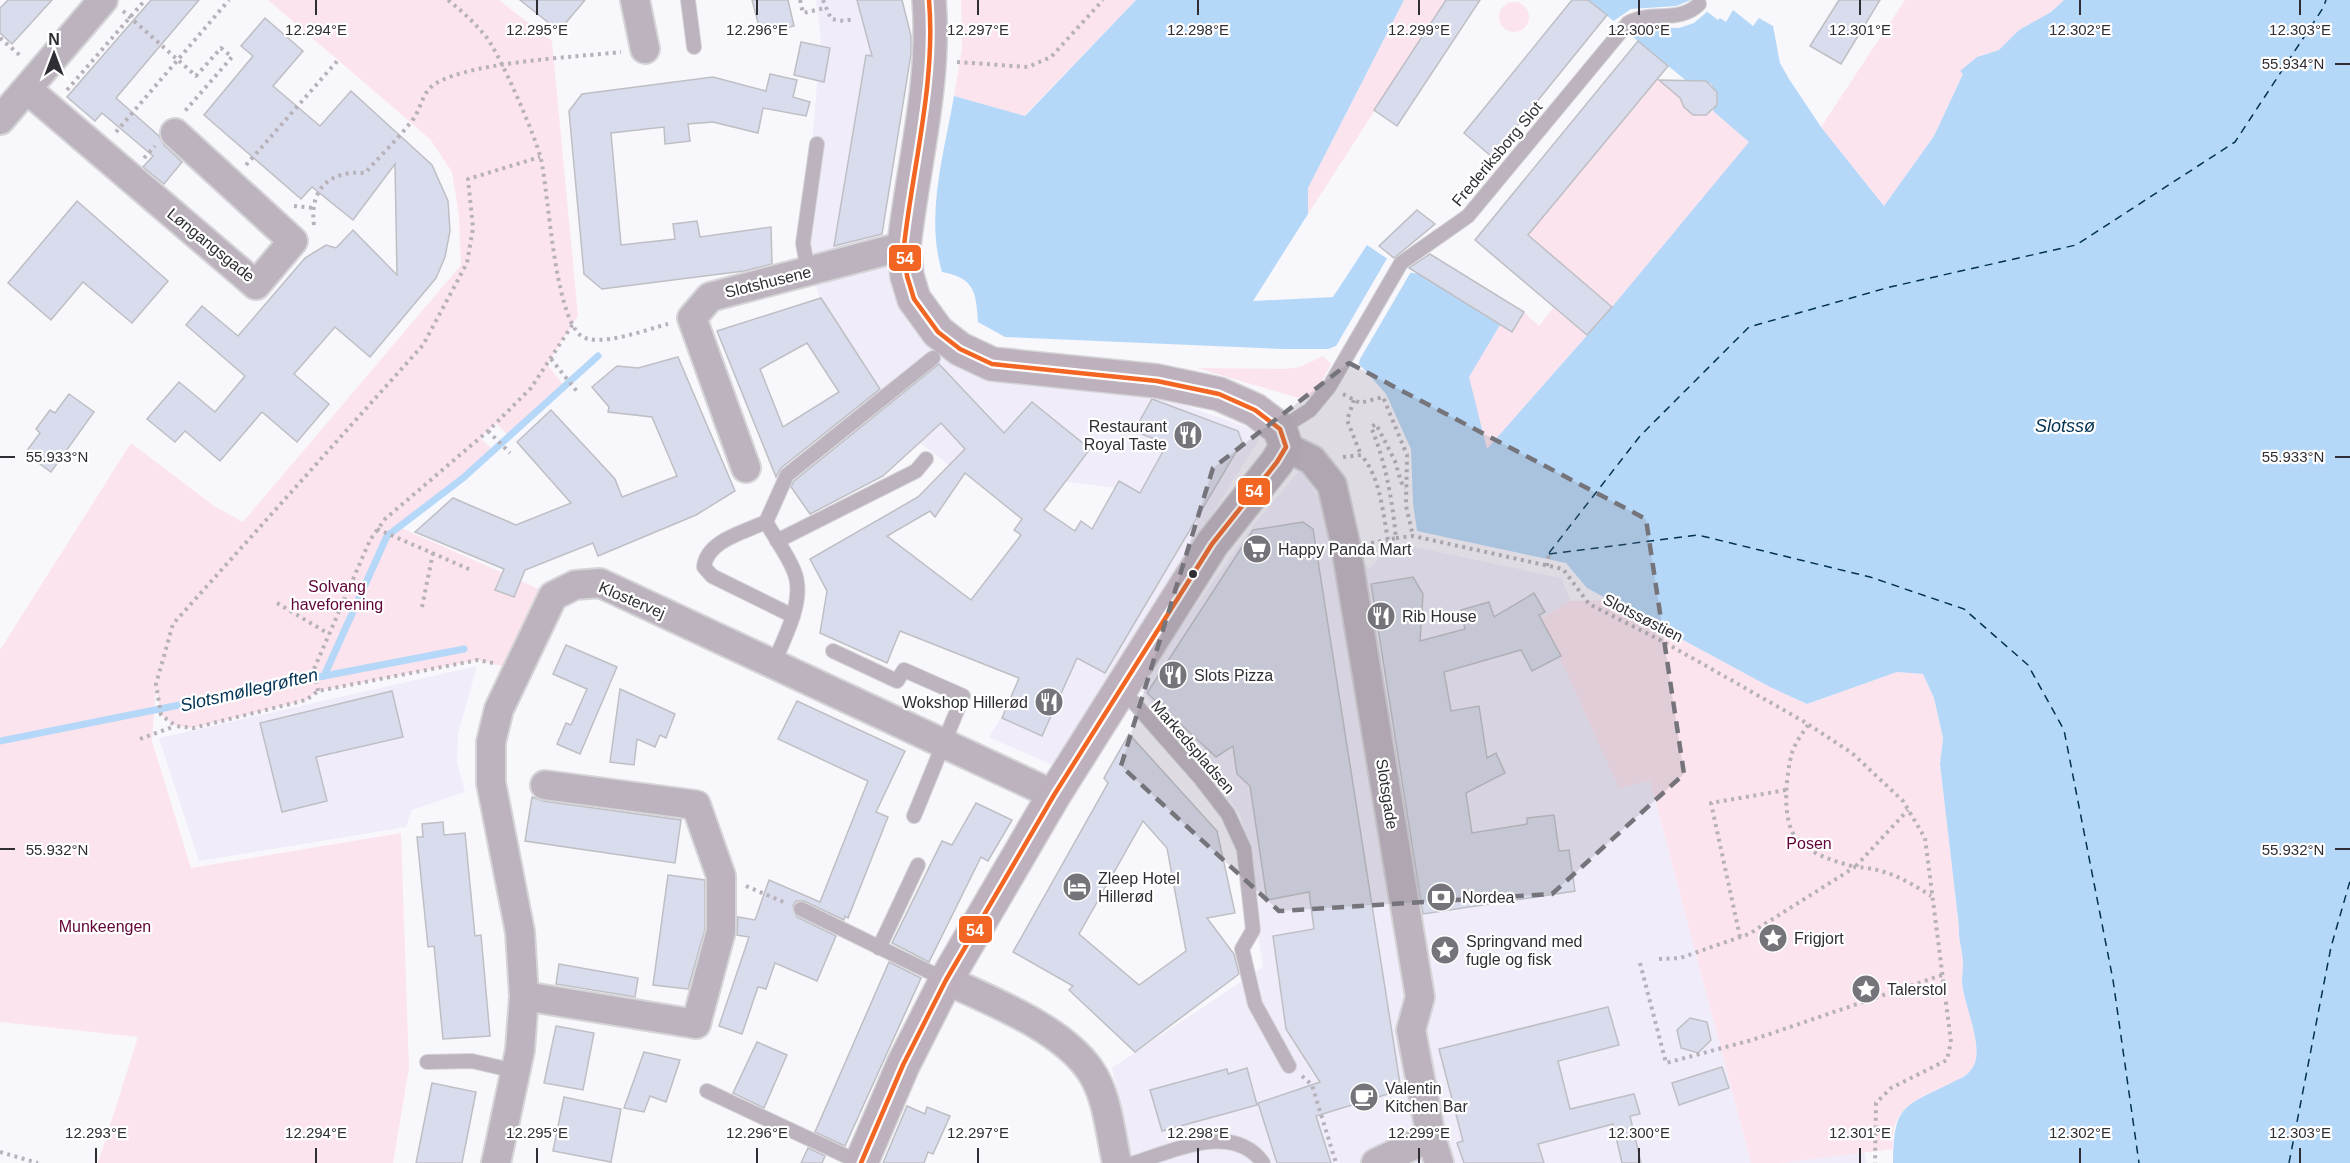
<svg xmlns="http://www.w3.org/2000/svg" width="2350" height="1163" font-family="Arial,sans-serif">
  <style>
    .built { fill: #f0ecf9 }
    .green { fill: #fce4ef }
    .water { fill: #b6d8f8 }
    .pier { fill: #f8f7fc }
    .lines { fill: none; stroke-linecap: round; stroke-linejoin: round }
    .stream { stroke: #b6d8f8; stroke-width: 7 }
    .ferry { stroke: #003254; stroke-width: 1.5; stroke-dasharray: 8 6; stroke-linecap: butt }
    .building { fill: #d9dcec; stroke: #bebfc4; stroke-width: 1.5; fill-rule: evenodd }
    .lane-casing { stroke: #d5d4d7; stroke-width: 16 }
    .street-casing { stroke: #d5d4d7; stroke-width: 32 }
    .secondary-casing { stroke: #d5d4d7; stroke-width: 36 }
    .path { stroke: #b7b1b9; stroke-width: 4; stroke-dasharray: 3 4.5; stroke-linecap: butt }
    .lane { stroke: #bdb3bf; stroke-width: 14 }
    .street { stroke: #bdb3bf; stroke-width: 28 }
    .secondary { stroke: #bcb1bd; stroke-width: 33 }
    .bus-1-casing { stroke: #fff; stroke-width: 9 }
    .bus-1 { stroke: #f26522; stroke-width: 4.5 }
    .marked { fill: #76747b; fill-opacity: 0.2; stroke: #76747b; stroke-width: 4.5; stroke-dasharray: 12 8; stroke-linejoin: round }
    .ticks { fill: none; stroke: #302e35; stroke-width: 2 }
    .bus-dot { fill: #302e35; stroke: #fff; stroke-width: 2 }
    .labels { text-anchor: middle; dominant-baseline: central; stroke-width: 4.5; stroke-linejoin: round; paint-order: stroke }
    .street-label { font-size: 16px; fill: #302e35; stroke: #fff }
    .poi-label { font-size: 16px; fill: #302e35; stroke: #fff; text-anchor: start }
    .park-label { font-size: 16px; fill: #610338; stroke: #fff }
    .water-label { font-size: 18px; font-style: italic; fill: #003254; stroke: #fff }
    .ticks-label { font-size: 15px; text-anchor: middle; fill: #302e35; stroke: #fff; stroke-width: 4.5; stroke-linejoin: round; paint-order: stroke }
    .line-badge { stroke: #fff; stroke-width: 2 }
    .badge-label { font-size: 16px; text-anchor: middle; font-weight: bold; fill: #fff }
  </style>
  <rect width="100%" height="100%" fill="#f8f7fc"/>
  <g class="built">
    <path d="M816,0H903L908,21L879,227L886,263L908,323L943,352L1139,389L1263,433L1054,766L989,737L1143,491L953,468L842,384L804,239L821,38Z"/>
    <path d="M1300,470L1369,569L1386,552L1415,547L1561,578L1571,601L1542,618L1650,780L1751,1163H1134L1112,1068L1263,967L1241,815L1138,686L1255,523Z"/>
    <path d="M477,666L458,734L457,762L465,792L412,810L406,827L199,861L159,738Z"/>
    <path d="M1864,1152L1867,1163H1779Z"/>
  </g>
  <g class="green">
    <path d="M268,0H499L552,41L578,316L547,364L564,386L509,436L496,423L480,438L494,450L399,527L541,590L505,667L478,660L318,691L306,700L193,728L176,726L161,715L156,688L152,741L191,868L401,833L409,1068L393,1163H98L138,1037L0,1022V650L131,443L214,506L243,522L461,265L459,216L452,172L430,139Z"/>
    <path d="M961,0H1136L1024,116L954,96L962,49Z"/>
    <path d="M1404,0H1446L1308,214V188Z"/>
    <path d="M1905,0H2064L2051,12L2019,30L1999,50L1982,55L1961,71L1963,74L1934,136L1884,206L1821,127Z"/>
    <circle cx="1514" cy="17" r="15"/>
    <path d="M1657,79C1664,84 1676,91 1681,98C1688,108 1687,114 1701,116L1713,111L1750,142L1612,307L1528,235Z"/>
    <path d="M1553,308L1587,335L1487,450L1468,377L1500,325L1512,331L1524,312L1539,326Z"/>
    <path d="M1323,356L1331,364L1312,400L1302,399L1197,368L1284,369L1300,367Z"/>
    <path d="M1609,600L1770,687L1807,704L1897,672L1923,674L1934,698L1943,738L1940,764L1959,927C1958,940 1963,951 1963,964C1963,970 1962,976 1962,982C1963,1003 1985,1048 1973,1067C1968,1076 1959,1079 1951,1083C1918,1099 1890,1105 1893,1149L1781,1163H1751L1650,780L1619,788L1542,618L1571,601Z"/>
  </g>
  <path class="water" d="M1136,0H1404L1308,188V214L1253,301L1333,297L1367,245L1407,272L1419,274L1500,325L1469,377L1487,449L1612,307L1749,142L1713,111L1718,96L1711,84L1701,80L1689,83L1588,0H1692L1718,20L1720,18L1726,22L1733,10L1753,26L1759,18L1773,26L1780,63L1789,79L1821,127L1884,206L1934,136L1963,74L1960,71L1977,57L1999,50L2019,30L2051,12L2064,0H2350V1163H1893C1894,1105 1902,1107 1951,1083C1959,1079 1968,1076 1973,1067C1985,1048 1963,1003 1962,982C1962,976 1963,970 1963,964C1963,951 1958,940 1959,927L1940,764L1943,738L1934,698L1923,674L1897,672L1807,704L1770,687L1587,588L1566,563L1417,531L1413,503L1411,449L1386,394L1360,365L1332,349H1283L1005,337L978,322C976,292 975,278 942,272C925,215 944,154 954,96L1025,116Z"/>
  <g class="pier">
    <path d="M1691,0L1708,11L1694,23L1679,28L1644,27L1636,30L1630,37L1612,22L1631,9L1676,6Z"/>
    <path d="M1389,255L1412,270L1360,359L1358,367L1328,349L1336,346Z"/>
  </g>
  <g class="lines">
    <g class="stream">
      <path d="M324,676L464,649"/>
      <path d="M0,741L324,676L387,536L463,478L598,356"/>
    </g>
    <g class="ferry">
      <path d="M1549,553L1640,436L1749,327L1890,287L2076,245L2235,142L2323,8L2326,0"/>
      <path d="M1549,554L1698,535L1870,577L1964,609L2028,665L2064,730L2113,980L2139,1163"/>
      <path d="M2289,1163L2331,947L2350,881"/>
    </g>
  </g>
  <g class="building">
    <path d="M8,0H52L12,44L0,33V8Z"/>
    <path d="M151,0H199L116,98L159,136L164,145L182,162L164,184L143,167L153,156L102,113L95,121L67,97Z"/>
    <path d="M520,0H585L559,31Z"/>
    <path d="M752,0H788L794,26L761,34Z"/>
    <path d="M857,0H902L911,36V54L882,234L834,246L866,55L872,56Z"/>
    <path d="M1446,0H1480L1397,126L1374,110Z"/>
    <path d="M1572,0H1588L1607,15L1492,157L1464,133Z"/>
    <path d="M1839,0H1880L1841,64L1810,46Z"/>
    <path d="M265,18L303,51L273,86L320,126L351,91L432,165L448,201L450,231L445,257L436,278L370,357L335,327L294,374L329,404L297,442L262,412L220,461L185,431L175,442L147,419L179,382L215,412L245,376L186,325L202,306L238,336L305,258L326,245L336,248L353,230L397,275L395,164L353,220L312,187L301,199L204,115L253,56L241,46Z"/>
    <path d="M1638,41L1668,66L1528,235L1612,307L1587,335L1475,240Z"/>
    <path d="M801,42L830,48L824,82L794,75Z"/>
    <path d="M770,74L797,80L793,97L810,102L806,116L763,108L758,133L713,122L688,124L690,141L665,144L664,127L611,133L621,245L675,239L673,224L697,221L700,237L771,227L772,264L744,271L602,289L584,274L569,111L582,94L713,77L766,91Z"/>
    <path d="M1659,80L1706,81L1717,92V105L1706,115H1693L1684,107L1680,98Z"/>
    <path d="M77,201L168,281L132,323L83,282L51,320L8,283Z"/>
    <path d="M1417,210L1435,224L1394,258L1379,246Z"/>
    <path d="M1430,254L1524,312L1512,332L1409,268Z"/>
    <path d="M821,298L880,389L781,468L776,477L717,331ZM807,343L839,392L783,427L760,369Z"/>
    <path d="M678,357L735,491L696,515L598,556L593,543L525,570L514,597L495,590L504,569L415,532L453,498L516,525L571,503L517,442L551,410L615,479L622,497L677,476L652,417L608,412L609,407L592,387L617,366L638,368Z"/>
    <path d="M939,364L1004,433L1032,402L1090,449L1044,510L1075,531L1081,521L1092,529L1119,481L1140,493L1167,444L1134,431L1152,399L1238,431L1242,442L1105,673L1077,658L1042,736L1002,718L1019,678L900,631L887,663L820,633L827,591L810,559L918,497L965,449L941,423L883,476L810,514L791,487L794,481ZM965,473L1022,519L1014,530L1021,535L971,600L887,536L930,511L935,517Z"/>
    <path d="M69,394L94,412L51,472L25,453L40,433L36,429L50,410L55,413Z"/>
    <path d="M1303,522L1313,529L1401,1090L1316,1116L1331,1163H1277L1258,1103L1320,1082L1286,1029L1273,936L1314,929L1309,892L1267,900L1250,786L1237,774L1233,746L1216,757L1147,693L1253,530Z"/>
    <path d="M1413,577L1423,594L1420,641L1465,629L1461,610L1489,602L1494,617L1534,593L1545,612L1539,615L1561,656L1532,671L1521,650L1444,672L1451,711L1479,706L1487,758L1496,753L1505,773L1466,793L1472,833L1527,824V818L1554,815L1559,851L1569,850L1575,891L1423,914L1371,584Z"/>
    <path d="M566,645L617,667L580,754L557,744L566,723L571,725L587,689L553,674Z"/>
    <path d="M620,689L675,714L666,738L660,735L655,747L637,739L634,765L610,762Z"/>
    <path d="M392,691L403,737L316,757L327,801L282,812L260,723Z"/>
    <path d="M797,701L905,751L876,812L888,817L848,918L845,916L844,920L804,901H796L793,906L797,917L836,936L817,981L775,963L766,989L758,987L742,1034L719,1026L749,937L737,935L738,917L755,920L769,880L820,902L868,781L778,739Z"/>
    <path d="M1129,734L1217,831L1235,913L1207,918L1234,954L1239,974L1135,1052L1069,990L1073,986L1013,952L1108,783L1104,778ZM1143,821L1167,848L1186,951L1139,985L1079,934Z"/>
    <path d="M532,797L543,801L681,820L675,863L525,841Z"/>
    <path d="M976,803L1012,820L988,861L981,857L929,962L892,943L942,841L952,845Z"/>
    <path d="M443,822L444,835L465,833L475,936L481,935L490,1036L443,1039L434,946L428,947L417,837H423L422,824Z"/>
    <path d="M668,875L705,880V929L688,989L653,985Z"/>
    <path d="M889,962L921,978L845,1146L815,1132Z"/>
    <path d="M559,964L638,978L635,997L556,984Z"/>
    <path d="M1608,1007L1619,1045L1558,1061L1570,1109L1634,1094L1640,1114L1630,1116L1641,1163H1622L1613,1124L1538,1144L1544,1163H1464L1457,1143L1463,1141L1439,1049Z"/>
    <path d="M1690,1018L1707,1022L1711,1040L1698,1053L1681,1048L1677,1030Z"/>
    <path d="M556,1026L594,1033L583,1090L544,1083Z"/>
    <path d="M757,1042L787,1055L764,1108L733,1093Z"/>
    <path d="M644,1052L680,1060L666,1102L650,1096L644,1112L624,1108Z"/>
    <path d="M1722,1067L1729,1088L1679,1105L1672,1083Z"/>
    <path d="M1247,1068L1257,1105L1162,1131L1150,1090L1227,1069L1228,1074Z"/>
    <path d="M432,1083L476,1092L462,1163H416Z"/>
    <path d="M564,1097L621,1109L611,1162L553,1151Z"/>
    <path d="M907,1106L925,1114L927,1107L950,1116L933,1154L928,1152L924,1163H883Z"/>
    <path d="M808,1148L825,1156L822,1163H801Z"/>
  </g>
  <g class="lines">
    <g class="lane-casing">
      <g id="lane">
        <path d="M688,0L694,47"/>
        <path d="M808,272L803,243L817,144"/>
        <path d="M1280,429L1310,410L1329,387L1401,263L1468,216L1628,23C1651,10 1679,24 1699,4"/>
        <path d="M766,522C775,538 787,554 794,571C806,600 784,638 773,665"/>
        <path d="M777,541L916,471L926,459"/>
        <path d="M793,616L712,576L704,567C707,540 745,532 766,522L787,475L933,358"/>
        <path d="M833,651L897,681L904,670L963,696L914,816"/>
        <path d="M1121,688L1201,779L1228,814L1244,849L1253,930L1242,949L1255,1004L1289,1066"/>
        <path d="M801,909L946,980"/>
        <path d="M879,948L918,865"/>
        <path d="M427,1062L472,1061L515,1071"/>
        <path d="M707,1091L861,1163"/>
        <path d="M1134,1163C1174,1151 1233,1121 1263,1163"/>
      </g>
    </g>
    <g class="street-casing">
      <g id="street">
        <path d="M635,0L645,49"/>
        <path d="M28,90L256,285L293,241L175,133"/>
        <path d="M0,120L103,0"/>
        <path d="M1286,447L1312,460L1332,485L1346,547L1420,997L1411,1030L1431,1137L1439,1163"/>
        <path d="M746,468L692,318L710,297L904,246"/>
        <path d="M946,980C991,1001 1061,1028 1090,1070C1108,1096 1110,1133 1117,1163"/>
        <path d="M524,996L696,1024L721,931V876L696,805L545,785"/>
        <path d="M496,1163L520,1050L524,996L520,932L491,783V742L499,709L553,596L575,585L600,583L1054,795"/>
        <path d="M1376,1163L1431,1137"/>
      </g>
    </g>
    <g class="secondary-casing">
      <path id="secondary" d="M861,1163L903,1065L946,980L1054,795L1212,544L1277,462L1286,447L1280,429L1255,410L1219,394L1157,381L992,364L960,349L938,332L914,299L907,276L904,246C913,165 936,81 929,0"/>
    </g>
    <g class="path">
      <path d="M448,0C463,12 475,23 487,38C501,57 535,135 541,159C549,196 554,311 580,335C596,349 648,329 668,324"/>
      <path d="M800,0L803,13L825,8"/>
      <path d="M823,0L831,19L844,21L853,19"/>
      <path d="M123,11L196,76L221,48L232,57L185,111"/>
      <path d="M0,38L22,57"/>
      <path d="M957,62L1028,67L1051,57L1103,0"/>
      <path d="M67,90L145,0"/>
      <path d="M116,132L229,0"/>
      <path d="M144,158L155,146"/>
      <path d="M246,165L339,59"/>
      <path d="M294,206L313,208"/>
      <path d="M314,225C309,189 330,170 365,173C381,155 400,137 414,118C420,109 422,97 429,89C453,62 581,57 621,52"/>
      <path d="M551,359L579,394"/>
      <path d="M1343,394L1360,403L1383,397L1407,455L1406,506L1413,536"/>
      <path d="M1354,400L1347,420L1361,455"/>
      <path d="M488,431L510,453"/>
      <path d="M1343,457L1361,455C1380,476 1383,513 1388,540L1396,538C1392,499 1386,463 1371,427L1376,424L1395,461L1401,482L1406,488"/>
      <path d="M377,529L471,570"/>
      <path d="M1396,538L1413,536L1563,569L1589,604L1664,642L1803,721L1852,753L1903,801L1925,838L1951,1042L1947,1060L1891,1088L1876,1103L1875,1163"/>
      <path d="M1371,543L1388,540"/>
      <path d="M1547,566L1549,554"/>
      <path d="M277,603L329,634"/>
      <path d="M422,607L433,553"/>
      <path d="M493,663L478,660L318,691L306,700L193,728L176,726L161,715L156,684L173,624L423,345L467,263L473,228L468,179L540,157"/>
      <path d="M318,691L314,669L370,540L385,519L488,431L531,388L573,324"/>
      <path d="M1808,725C1802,734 1795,743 1792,753C1786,774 1781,822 1797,839C1812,855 1834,861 1855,867L1908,810"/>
      <path d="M140,739L175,726"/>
      <path d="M746,886L786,903"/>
      <path d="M1740,937L1711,803L1786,790"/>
      <path d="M1659,959L1680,958L1749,934L1855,867C1884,868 1907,880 1931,896"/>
      <path d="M1640,963L1666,1063L1752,1040L1942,975"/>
      <path d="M1302,1076L1312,1085L1336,1163"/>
      <path d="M0,1152L38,1163"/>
    </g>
    <use href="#lane" class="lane"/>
    <use href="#street" class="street"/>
    <use href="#secondary" class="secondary"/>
    <g class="bus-1-casing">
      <path id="bus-1" d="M861,1163L903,1065L946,980L1054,795L1212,544L1277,462L1286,447L1280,429L1255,410L1219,394L1157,381L992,364L960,349L938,332L914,299L907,276L904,246C913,165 936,81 929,0"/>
    </g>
    <use href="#bus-1" class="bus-1"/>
  </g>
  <path class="marked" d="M1349,363L1646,519L1684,774L1552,894L1279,911L1121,766L1213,468Z"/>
  <path class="ticks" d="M316,0V15M537,0V15M757,0V15M978,0V15M1198,0V15M1419,0V15M1639,0V15M1860,0V15M2080,0V15M2300,0V15M2335,64H2350M0,457H15M2335,457H2350M0,849H15M2335,849H2350M96,1148V1163M316,1148V1163M537,1148V1163M757,1148V1163M978,1148V1163M1198,1148V1163M1419,1148V1163M1639,1148V1163M1860,1148V1163M2080,1148V1163M2300,1148V1163"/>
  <defs>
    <g id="restaurant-disc" transform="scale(1.5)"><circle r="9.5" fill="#76747b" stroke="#fff"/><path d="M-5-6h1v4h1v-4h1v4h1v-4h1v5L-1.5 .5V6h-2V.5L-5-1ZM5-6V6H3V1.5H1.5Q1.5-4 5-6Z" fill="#fff"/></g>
    <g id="supermarket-disc" transform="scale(1.5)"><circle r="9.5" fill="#76747b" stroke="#fff"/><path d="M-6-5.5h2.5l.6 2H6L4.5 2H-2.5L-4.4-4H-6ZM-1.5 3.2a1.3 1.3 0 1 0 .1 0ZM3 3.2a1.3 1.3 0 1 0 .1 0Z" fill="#fff"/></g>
    <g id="hotel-disc" transform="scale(1.5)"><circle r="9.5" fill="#76747b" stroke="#fff"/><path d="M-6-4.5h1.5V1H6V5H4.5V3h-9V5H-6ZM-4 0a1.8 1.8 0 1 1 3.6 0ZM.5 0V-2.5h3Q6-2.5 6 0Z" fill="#fff"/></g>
    <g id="bank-disc" transform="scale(1.5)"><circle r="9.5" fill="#76747b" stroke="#fff"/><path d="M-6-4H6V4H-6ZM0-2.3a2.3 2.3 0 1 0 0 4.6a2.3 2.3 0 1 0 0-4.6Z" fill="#fff"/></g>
    <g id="sight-disc" transform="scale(1.5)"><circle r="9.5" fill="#76747b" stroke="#fff"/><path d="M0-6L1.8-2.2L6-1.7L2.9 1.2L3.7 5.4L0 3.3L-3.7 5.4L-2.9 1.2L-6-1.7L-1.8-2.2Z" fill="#fff"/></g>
    <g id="cafe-disc" transform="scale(1.5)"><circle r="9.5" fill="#76747b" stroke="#fff"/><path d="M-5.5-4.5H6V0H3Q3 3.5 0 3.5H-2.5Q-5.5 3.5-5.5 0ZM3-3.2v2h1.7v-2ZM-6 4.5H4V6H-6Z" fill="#fff"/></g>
  </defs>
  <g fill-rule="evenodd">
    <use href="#restaurant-disc" x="1188" y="435"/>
    <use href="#supermarket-disc" x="1257" y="549"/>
    <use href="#restaurant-disc" x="1381" y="616"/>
    <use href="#restaurant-disc" x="1173" y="675"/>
    <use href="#restaurant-disc" x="1049" y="702"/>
    <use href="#hotel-disc" x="1077" y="887"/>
    <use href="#bank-disc" x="1441" y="897"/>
    <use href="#sight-disc" x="1773" y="938"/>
    <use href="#sight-disc" x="1445" y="950"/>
    <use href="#sight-disc" x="1866" y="989"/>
    <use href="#cafe-disc" x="1364" y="1097"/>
  </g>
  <circle class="bus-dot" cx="1193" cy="574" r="5"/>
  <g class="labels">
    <g class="street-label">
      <text transform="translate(1497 154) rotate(-50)">Frederiksborg Slot</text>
      <text transform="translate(211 245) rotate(39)">Løngangsgade</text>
      <text transform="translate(768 282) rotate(-14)">Slotshusene</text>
      <text transform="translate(632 600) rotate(23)">Klostervej</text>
      <text transform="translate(1643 618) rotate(27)">Slotssøstien</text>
      <text transform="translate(1193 747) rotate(49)">Markedspladsen</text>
      <text transform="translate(1387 794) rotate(81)">Slotsgade</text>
    </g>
    <g class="poi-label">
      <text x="1167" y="426" text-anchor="end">Restaurant<tspan x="1167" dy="18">Royal Taste</tspan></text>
      <text x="1278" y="549">Happy Panda Mart</text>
      <text x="1402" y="616">Rib House</text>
      <text x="1194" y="675">Slots Pizza</text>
      <text x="1028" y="702" text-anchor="end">Wokshop Hillerød</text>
      <text x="1098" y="878">Zleep Hotel<tspan x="1098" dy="18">Hillerød</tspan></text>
      <text x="1462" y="897">Nordea</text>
      <text x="1794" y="938">Frigjort</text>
      <text x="1466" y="941">Springvand med<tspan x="1466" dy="18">fugle og fisk</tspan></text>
      <text x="1887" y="989">Talerstol</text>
      <text x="1385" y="1088">Valentin<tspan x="1385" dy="18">Kitchen Bar</tspan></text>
    </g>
    <g class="park-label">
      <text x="337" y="586">Solvang<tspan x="337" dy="18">haveforening</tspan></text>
      <text x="1809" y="843">Posen</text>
      <text x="105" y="926">Munkeengen</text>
    </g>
    <g class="water-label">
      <text x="2065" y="426">Slotssø</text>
      <text transform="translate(249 690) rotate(-13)">Slotsmøllegrøften</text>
    </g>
  </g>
  <g class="ticks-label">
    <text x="316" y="35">12.294°E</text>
    <text x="537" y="35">12.295°E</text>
    <text x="757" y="35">12.296°E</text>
    <text x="978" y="35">12.297°E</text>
    <text x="1198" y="35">12.298°E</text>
    <text x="1419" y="35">12.299°E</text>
    <text x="1639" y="35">12.300°E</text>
    <text x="1860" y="35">12.301°E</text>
    <text x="2080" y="35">12.302°E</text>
    <text x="2300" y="35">12.303°E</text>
    <text x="2293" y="69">55.934°N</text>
    <text x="57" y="462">55.933°N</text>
    <text x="2293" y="462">55.933°N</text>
    <text x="57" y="855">55.932°N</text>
    <text x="2293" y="855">55.932°N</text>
    <text x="96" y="1138">12.293°E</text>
    <text x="316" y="1138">12.294°E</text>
    <text x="537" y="1138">12.295°E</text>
    <text x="757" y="1138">12.296°E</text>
    <text x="978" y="1138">12.297°E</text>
    <text x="1198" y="1138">12.298°E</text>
    <text x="1419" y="1138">12.299°E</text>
    <text x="1639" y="1138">12.300°E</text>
    <text x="1860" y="1138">12.301°E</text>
    <text x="2080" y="1138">12.302°E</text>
    <text x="2300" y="1138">12.303°E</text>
  </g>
  <g class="line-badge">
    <rect x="888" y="244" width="34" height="28" rx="6" fill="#f26522"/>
    <rect x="1237" y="477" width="34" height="29" rx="6" fill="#f26522"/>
    <rect x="958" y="915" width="35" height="29" rx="6" fill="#f26522"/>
  </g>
  <g class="badge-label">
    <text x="905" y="264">54</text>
    <text x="1254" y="497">54</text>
    <text x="975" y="936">54</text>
  </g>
  <g transform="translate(54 54)" stroke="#ffffff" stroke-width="4.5" paint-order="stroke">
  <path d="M0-4.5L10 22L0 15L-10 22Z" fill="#302e35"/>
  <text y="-9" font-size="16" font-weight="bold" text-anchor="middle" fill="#302e35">N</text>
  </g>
</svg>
